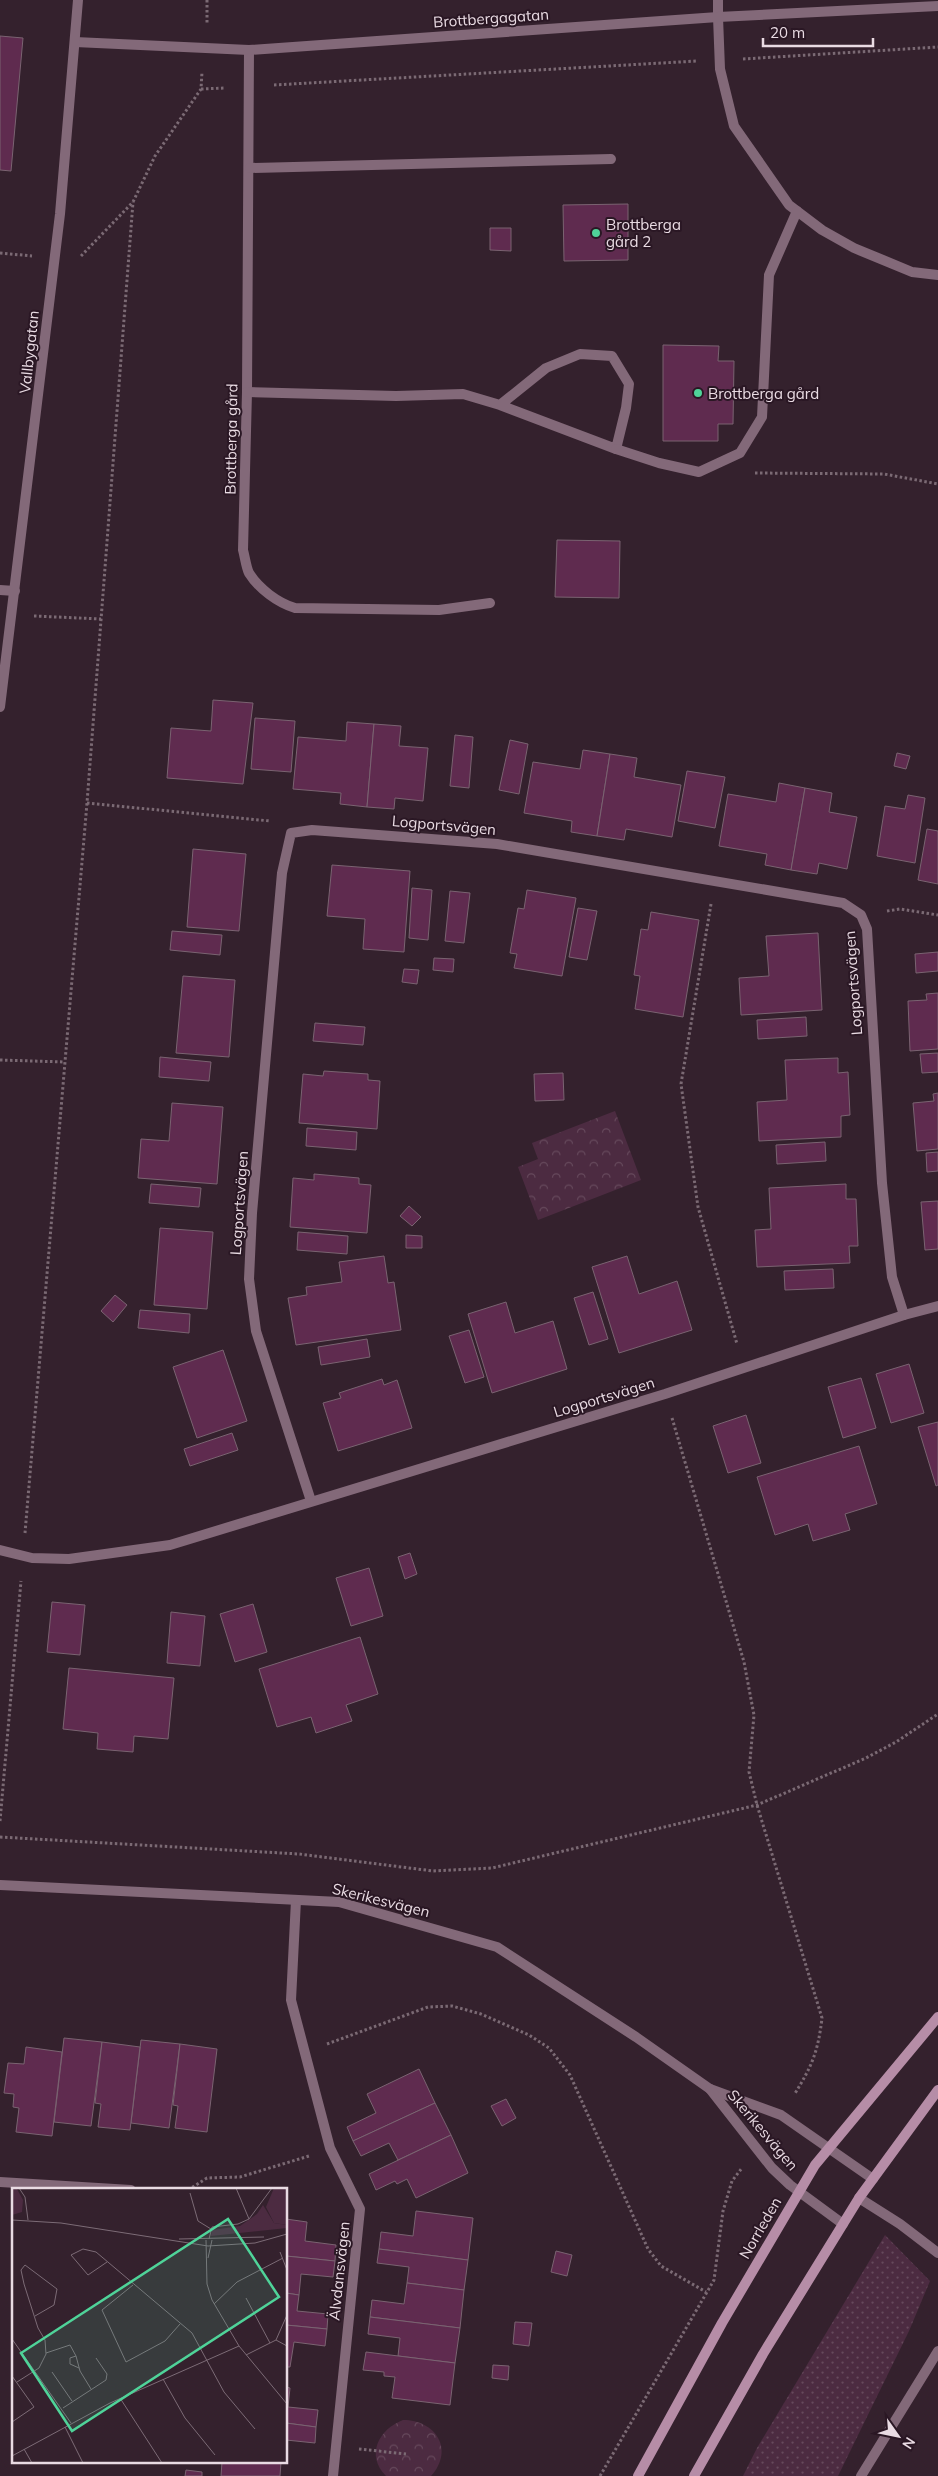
<svg xmlns="http://www.w3.org/2000/svg" width="938" height="2476" font-family="Mulish,sans-serif">
  <style>
    .grass { fill: url(#grass-dots) }
    .park { fill: url(#park-crowns) }
    .building { fill: #5f2b4f; stroke: #7a6371 }
    .lines { fill: none; stroke-linecap: round; stroke-linejoin: round }
    .path { stroke: #7b6a74; stroke-width: 3; stroke-dasharray: 2.5 2.5; stroke-linecap: butt }
    .service { stroke: #836979; stroke-width: 10 }
    .minor { stroke: #836979; stroke-width: 10 }
    .tertiary { stroke: #836979; stroke-width: 10 }
    .secondary { stroke: #b68da7; stroke-width: 10 }
    .poi-dot { fill: #4fd399; stroke: #2a1724; stroke-width: 2 }
    .labels { text-anchor: middle; dominant-baseline: central; stroke-width: 4; stroke-linejoin: round; paint-order: stroke }
    .street-label { font-size: 15px; fill: #e9dbe3; stroke: #2a1724 }
    .poi-label { font-size: 15px; fill: #e9dbe3; stroke: #2a1724; text-anchor: start }
    .inset-road { fill: none; stroke: #7c6b76; stroke-width: 1 }
    .view { fill: #4fd399; fill-opacity: 0.15; stroke: #4fd399; stroke-width: 2.5 }
    .inset-edge { fill: none; stroke: #e9dbe3; stroke-width: 2.5 }
  </style>
  <defs>
    <pattern id="grass-dots" width="8" height="8" patternUnits="userSpaceOnUse" patternTransform="scale(1.25)"><rect width="8" height="8" fill="#4c2b41"/><path d="M2 2h.1M6 6h.1" fill="none" stroke="#66495c" stroke-width="1.8" stroke-linecap="round"/></pattern>
    <pattern id="park-crowns" width="20" height="18" patternUnits="userSpaceOnUse" patternTransform="scale(1.25)"><rect width="20" height="18" fill="#4c2b41"/><path d="M2 6a3 3 0 1 1 6 0M12 15a3 3 0 1 1 6 0" fill="none" stroke="#66495c"/></pattern>
  </defs>
  <rect width="100%" height="100%" fill="#34212d"/>
  <path class="grass" d="M885,2235L930,2281L909,2331L838,2476H743L757,2448Z"/>
  <g class="park">
    <path d="M615,1111L641,1180L538,1220L518,1167L538,1159L532,1143Z"/>
    <path d="M403,2420C435,2420 455,2449 431,2476H386C365,2455 379,2429 403,2420Z"/>
  </g>
  <g class="building">
    <path d="M0,36L23,38L11,171L0,170Z"/>
    <path d="M628,204V260L564,261L563,205Z"/>
    <path d="M490,228H511V251L490,250Z"/>
    <path d="M663,345L719,346L718,361H734L733,424H718V441H663Z"/>
    <path d="M557,540L620,541L619,598L555,597Z"/>
    <path d="M213,700L253,703L243,784L167,778L171,728L211,731Z"/>
    <path d="M255,718L295,721L291,772L251,769Z"/>
    <path d="M347,722L374,724L367,807L340,804L341,793L293,789L298,737L346,741Z"/>
    <path d="M374,724L401,726L399,746L428,748L423,801L395,798L394,809L367,807Z"/>
    <path d="M455,735L473,737L469,788L450,786Z"/>
    <path d="M510,740L528,744L519,794L499,790Z"/>
    <path d="M583,750L610,754L597,836L571,832L572,821L524,813L533,762L580,769Z"/>
    <path d="M897,753L910,756L906,769L894,766Z"/>
    <path d="M610,754L637,758L634,777L681,785L672,837L626,829L624,840L597,836Z"/>
    <path d="M687,771L725,777L715,828L678,821Z"/>
    <path d="M779,783L805,788L791,870L765,865L767,854L719,846L728,794L776,802Z"/>
    <path d="M805,788L832,793L829,812L857,817L847,869L819,863L817,874L791,870Z"/>
    <path d="M908,795L925,798L915,863L877,856L885,806L905,809Z"/>
    <path d="M927,829L938,831V884L918,880Z"/>
    <path d="M193,849L246,854L239,931L187,927Z"/>
    <path d="M332,865L410,871L404,952L363,949L365,919L327,916Z"/>
    <path d="M412,888L432,890L428,940L409,938Z"/>
    <path d="M527,890L576,898L562,976L514,968L517,954L510,953L518,908L524,909Z"/>
    <path d="M450,891L470,893L464,943L445,941Z"/>
    <path d="M578,908L597,911L587,960L569,957Z"/>
    <path d="M651,912L699,920L683,1017L635,1009L640,976L634,975L641,929L648,930Z"/>
    <path d="M172,931L222,935L220,955L170,950Z"/>
    <path d="M818,933L822,1010L741,1015L739,978L769,976L766,936Z"/>
    <path d="M938,952V971L916,973L915,954Z"/>
    <path d="M434,958L454,959L453,972L433,970Z"/>
    <path d="M404,969L419,970L417,984L402,982Z"/>
    <path d="M183,976L235,980L229,1057L176,1053Z"/>
    <path d="M938,993V1049L910,1051L908,1001L927,1000L926,994Z"/>
    <path d="M806,1017L807,1036L758,1039L757,1020Z"/>
    <path d="M315,1023L365,1027L363,1045L313,1041Z"/>
    <path d="M938,1053V1072L922,1073L920,1054Z"/>
    <path d="M160,1057L211,1062L209,1081L159,1077Z"/>
    <path d="M838,1058V1073L848,1072L850,1115L841,1116V1137L759,1141L757,1102L787,1100L785,1060Z"/>
    <path d="M324,1071L368,1074V1080L380,1081L377,1129L299,1123L303,1074L323,1076Z"/>
    <path d="M563,1073L564,1100L535,1101L534,1074Z"/>
    <path d="M938,1093V1149L917,1151L913,1103L934,1101L933,1094Z"/>
    <path d="M172,1103L223,1107L217,1184L138,1178L141,1139L169,1141Z"/>
    <path d="M307,1128L357,1132L356,1150L306,1146Z"/>
    <path d="M825,1142L826,1161L777,1164L776,1145Z"/>
    <path d="M938,1152V1171L927,1172L926,1153Z"/>
    <path d="M314,1174L359,1178V1184L371,1185L367,1233L290,1227L293,1178L314,1180Z"/>
    <path d="M151,1184L201,1188L199,1207L149,1203Z"/>
    <path d="M846,1184V1199H856L858,1246H849L850,1263L757,1267L755,1230L771,1229L769,1188Z"/>
    <path d="M938,1201V1249L925,1250L921,1202Z"/>
    <path d="M409,1206L421,1217L412,1226L400,1216Z"/>
    <path d="M160,1228L213,1232L207,1309L154,1305Z"/>
    <path d="M298,1232L348,1236L347,1254L297,1250Z"/>
    <path d="M406,1235L422,1236V1248H406Z"/>
    <path d="M384,1256L388,1283L394,1282L401,1330L296,1345L288,1298L307,1295L306,1287L342,1282L339,1262Z"/>
    <path d="M627,1256L639,1294L677,1281L692,1330L619,1353L592,1267Z"/>
    <path d="M833,1269L834,1288L785,1290L784,1271Z"/>
    <path d="M593,1292L608,1339L589,1345L574,1298Z"/>
    <path d="M115,1295L127,1305L113,1322L101,1311Z"/>
    <path d="M506,1302L515,1333L553,1321L567,1369L492,1393L468,1314Z"/>
    <path d="M140,1310L190,1314L189,1333L138,1328Z"/>
    <path d="M469,1330L484,1377L465,1383L449,1336Z"/>
    <path d="M367,1339L370,1357L321,1365L318,1347Z"/>
    <path d="M223,1350L247,1421L197,1438L173,1367Z"/>
    <path d="M909,1364L924,1413L891,1423L876,1374Z"/>
    <path d="M861,1378L876,1428L843,1438L828,1387Z"/>
    <path d="M382,1379L384,1385L397,1380L412,1428L338,1451L323,1403L341,1398L339,1393Z"/>
    <path d="M746,1415L761,1463L728,1473L713,1426Z"/>
    <path d="M938,1422V1485L936,1486L918,1427Z"/>
    <path d="M232,1433L238,1450L190,1466L184,1449Z"/>
    <path d="M859,1446L877,1504L845,1514L850,1530L813,1541L808,1524L775,1535L757,1477Z"/>
    <path d="M410,1553L417,1574L405,1579L398,1557Z"/>
    <path d="M369,1568L383,1616L351,1626L336,1578Z"/>
    <path d="M52,1602L85,1605L80,1655L47,1652Z"/>
    <path d="M253,1604L267,1652L235,1662L220,1614Z"/>
    <path d="M171,1612L205,1616L200,1666L167,1663Z"/>
    <path d="M360,1637L378,1694L346,1705L352,1721L316,1733L311,1717L277,1727L259,1669Z"/>
    <path d="M69,1668L174,1678L168,1739L134,1736L133,1752L97,1749L98,1733L63,1729Z"/>
    <path d="M64,2038L102,2042L91,2126L54,2122Z"/>
    <path d="M141,2040L180,2044L169,2128L131,2123Z"/>
    <path d="M102,2042L140,2047L130,2130L98,2127L101,2104L95,2103Z"/>
    <path d="M180,2044L217,2049L207,2132L175,2128L178,2106L173,2105Z"/>
    <path d="M26,2047L62,2052L52,2136L16,2132L19,2108L13,2107L14,2094L4,2093L8,2063L24,2064Z"/>
    <path d="M419,2069L435,2103L353,2141L347,2127L376,2113L367,2094Z"/>
    <path d="M506,2099L516,2118L502,2126L491,2106Z"/>
    <path d="M435,2103L451,2135L398,2160L389,2143L361,2156L353,2141Z"/>
    <path d="M451,2135L468,2173L416,2198L407,2179L397,2184L395,2181L376,2190L369,2174Z"/>
    <path d="M416,2211L473,2218L468,2260L379,2249L381,2232L413,2236Z"/>
    <path d="M286,2219L307,2222L305,2241L336,2245L335,2261L286,2256Z"/>
    <path d="M379,2249L468,2260L464,2290L407,2283L409,2267L377,2263Z"/>
    <path d="M556,2251L572,2255L567,2276L551,2272Z"/>
    <path d="M286,2256L335,2261L333,2277L301,2274L299,2295L286,2293Z"/>
    <path d="M407,2283L464,2290L460,2328L370,2317L372,2300L404,2304Z"/>
    <path d="M286,2293L299,2295L297,2311L328,2314L327,2329L286,2325Z"/>
    <path d="M370,2317L460,2328L455,2363L398,2356L400,2338L368,2334Z"/>
    <path d="M515,2322L532,2323L529,2346L513,2344Z"/>
    <path d="M286,2325L327,2329L325,2346L294,2342L290,2367H286Z"/>
    <path d="M366,2352L455,2363L450,2405L392,2398L395,2377L384,2376V2372L363,2370Z"/>
    <path d="M493,2365L509,2366L508,2380L492,2378Z"/>
    <path d="M286,2387L290,2388L288,2407L318,2410L316,2427L286,2423Z"/>
    <path d="M286,2423L316,2427L315,2443L286,2440Z"/>
    <path d="M222,2462H281L280,2476H221Z"/>
    <path d="M186,2470L202,2472V2476H185Z"/>
  </g>
  <g class="lines">
    <g class="path">
      <path d="M207,0V24"/>
      <path d="M743,59L938,47"/>
      <path d="M274,85L697,61"/>
      <path d="M201,89L225,88"/>
      <path d="M0,253L32,256"/>
      <path d="M81,256L133,202L155,156L201,89L202,72"/>
      <path d="M755,473L884,474L938,484"/>
      <path d="M34,616L101,619"/>
      <path d="M87,803L270,821"/>
      <path d="M711,904L681,1084L698,1207L737,1344"/>
      <path d="M887,911L900,909L938,915"/>
      <path d="M0,1060L65,1062"/>
      <path d="M672,1418L744,1662L754,1715L749,1772L757,1805L822,2018C818,2052 812,2066 794,2095"/>
      <path d="M25,1533L87,803L133,202"/>
      <path d="M0,1821L21,1581"/>
      <path d="M0,1837L299,1854L433,1871L492,1868L757,1805L866,1758L896,1742L938,1714"/>
      <path d="M327,2044L428,2007L452,2006L481,2014L529,2035L549,2048L570,2075L648,2249L661,2266L706,2292"/>
      <path d="M188,2190L207,2178L240,2177L309,2156"/>
      <path d="M359,2449L406,2454"/>
      <path d="M600,2476L714,2280L723,2211L732,2181L742,2168"/>
    </g>
    <g class="service">
      <path d="M718,17L720,69L734,126L789,205L822,230L854,248L912,272L938,275"/>
      <path d="M249,50L247,392L243,550C245,557 246,567 249,573C259,589 278,603 295,608L439,610L490,603"/>
      <path d="M250,168L611,159"/>
      <path d="M247,392L396,396L463,394L500,405L616,449L626,408L629,384L612,356L580,354L546,368L500,405"/>
      <path d="M616,449L659,463L699,472L740,453L762,417L769,275L797,211"/>
      <path d="M296,1900L291,2000L330,2148L360,2209L333,2476"/>
      <path d="M0,2182L131,2190"/>
    </g>
    <g class="minor">
      <path d="M718,0V17"/>
      <path d="M75,42L249,50L718,17L938,6"/>
      <path d="M0,590L15,591"/>
      <path d="M0,707L60,214L78,0"/>
      <path d="M311,1501L256,1331L249,1279L252,1213L282,873L291,833L312,830L497,844L843,903L861,915L867,929L882,1183L892,1277L904,1315"/>
      <path d="M0,1550L32,1558L69,1559L170,1545L665,1394L904,1315L938,1306"/>
      <path d="M859,2198L900,2224L938,2253"/>
      <path d="M861,2476L938,2351"/>
    </g>
    <g class="tertiary">
      <path d="M0,1885L339,1902L497,1947L636,2037L710,2089L781,2115L873,2179"/>
      <path d="M710,2089L772,2168L790,2185L843,2224"/>
    </g>
    <g class="secondary">
      <path d="M638,2476L722,2323L815,2165L938,2017"/>
      <path d="M694,2476L763,2354L859,2198L938,2090"/>
    </g>
  </g>
  <g class="poi-dot">
    <circle cx="596" cy="233" r="5"/>
    <circle cx="698" cy="393" r="5"/>
  </g>
  <g class="labels">
    <g class="street-label">
      <text transform="translate(491 18) rotate(-4)">Brottbergagatan</text>
      <text transform="translate(29 352) rotate(-84)">Vallbygatan</text>
      <text transform="translate(231 439) rotate(-89)">Brottberga gård</text>
      <text transform="translate(444 825) rotate(5)">Logportsvägen</text>
      <text transform="translate(853 983) rotate(-94)">Logportsvägen</text>
      <text transform="translate(239 1203) rotate(-86)">Logportsvägen</text>
      <text transform="translate(604 1397) rotate(-17)">Logportsvägen</text>
      <text transform="translate(381 1900) rotate(14)">Skerikesvägen</text>
      <text transform="translate(763 2130) rotate(50)">Skerikesvägen</text>
      <text transform="translate(760 2228) rotate(-60)">Norrleden</text>
      <text transform="translate(339 2271) rotate(-84)">Älvdansvägen</text>
    </g>
    <g class="poi-label">
      <text x="606" y="224">Brottberga<tspan x="606" dy="17">gård 2</tspan></text>
      <text x="708" y="393">Brottberga gård</text>
    </g>
  </g>
  <g transform="translate(12 2188)">
    <rect width="275" height="275" fill="#34212d"/>
    <path d="M0,0L5,1L11,12L10,24L0,27ZM251,17L262,35L275,37V40L199,48L200,42L228,38L245,26Z" fill="#4c2b41"/>
    <path d="M262,0H275V37L262,35L254,19Z" fill="#4c2b41"/>
    <path class="inset-road" d="M7,0L13,9L16,32M224,0L237,31M178,5L186,33L199,41M0,32L49,35L196,58L243,55L275,46M167,51L252,49M197,51L200,39L226,36L237,31L260,0M194,52L195,96L200,112L227,158L275,216M268,64L275,82M196,70L200,52M95,74L76,87L59,67L71,61L84,64L180,145L212,204L243,241M121,97L90,122L114,174L153,153L168,136M234,110L258,155M202,116L225,94L271,70M0,151L59,235M264,152L275,127M34,165L58,157L64,168M234,167L264,152L275,158M67,180L58,176V170L64,168L68,183L79,201M40,184L60,213M0,188L22,219L0,234M151,191L173,230L203,267M5,194L27,180L34,166L33,152L26,140L12,96L9,82L13,77L45,101L42,117L23,128M108,210L150,275M51,220L94,192L95,186L84,170M53,239L71,275M12,261L20,275M0,268L98,215L227,158"/>
    <path class="view" d="M216,31L267,109L60,243L9,165Z"/>
    <rect width="275" height="275" class="inset-edge"/>
  </g>
  <g transform="translate(898 2436) rotate(123)" stroke="#2a1724" stroke-width="4" paint-order="stroke">
  <path d="M0-4L9 19L0 12L-9 19Z" fill="#e9dbe3"/>
  <text y="-8" font-size="14" font-weight="bold" text-anchor="middle" fill="#e9dbe3">N</text>
  </g>
  <path d="M763 38v8h110v-8" fill="none" stroke="#e9dbe3" stroke-width="2.5"/>
  <text x="770" y="38" font-size="15" fill="#e9dbe3" stroke="#2a1724" stroke-width="4" paint-order="stroke">20 m</text>
</svg>
